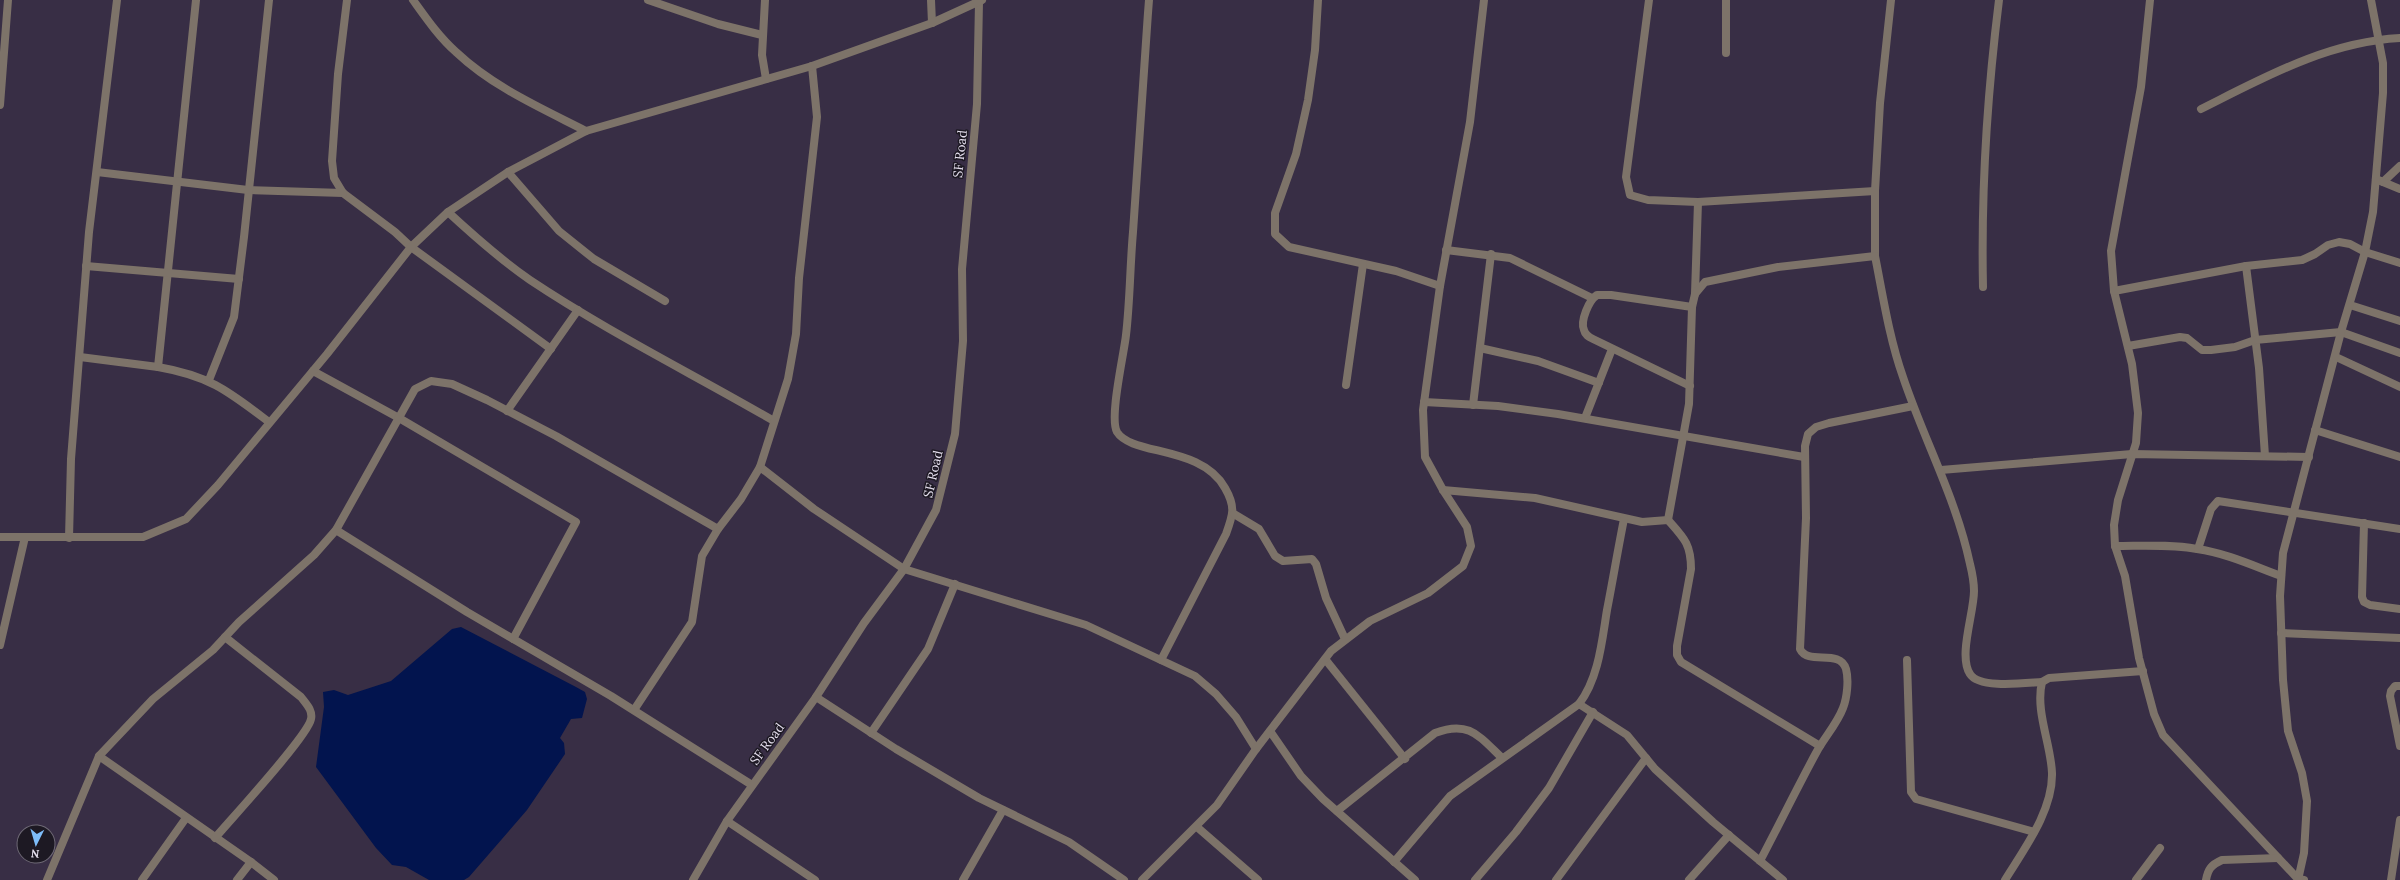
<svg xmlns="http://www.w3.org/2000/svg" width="2400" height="880" font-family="Lora,serif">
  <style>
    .water { fill: #02144e }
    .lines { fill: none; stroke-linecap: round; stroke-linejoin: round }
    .minor { stroke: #7d7369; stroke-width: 8 }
    .tertiary { stroke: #7d7369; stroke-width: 8 }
    .labels { text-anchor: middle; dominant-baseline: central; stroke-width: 3; stroke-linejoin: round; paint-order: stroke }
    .street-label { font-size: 13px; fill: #e4deed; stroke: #1d1923 }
  </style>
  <rect width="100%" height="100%" fill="#382e45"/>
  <path class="water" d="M461,627L576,687L585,692L587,699L582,718L571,719L560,738L564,743L565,754L527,810L469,877L464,880H429L406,867L392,865L376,848L316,767L324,707L323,692L334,690L348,695L391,681L452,629Z"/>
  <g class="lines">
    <g class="minor">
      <path d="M196,0L158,367C210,376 228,391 269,422"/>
      <path d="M347,0L338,74L332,161L334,178L343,193L395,232L411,247L551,349"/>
      <path d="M413,0C426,18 439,37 456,52C493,87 541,108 586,131"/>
      <path d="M648,0L718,24L762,35"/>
      <path d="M765,0L762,55L766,79"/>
      <path d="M931,0L932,23"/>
      <path d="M1149,0C1143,77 1138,154 1133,232C1130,266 1130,301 1126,335C1124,354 1109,418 1117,432C1132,456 1201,445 1225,488C1236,507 1233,515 1226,534L1161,660"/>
      <path d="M1318,0L1315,50L1308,100L1296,154L1275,213V234L1289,247L1396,271L1440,286"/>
      <path d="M1649,0L1626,177L1630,195L1648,200L1698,202L1875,191"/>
      <path d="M2150,0L2141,87L2111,251L2114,291L2132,364L2138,413L2136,443L2118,500L2114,525L2115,546L2125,576L2139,658L2154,714L2163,735L2298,879L2304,880"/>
      <path d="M1726,53V0"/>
      <path d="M2201,109C2265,77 2327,42 2400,38"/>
      <path d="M97,172L248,190L343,193"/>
      <path d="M508,172L559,231L594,259L665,301"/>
      <path d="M2376,179L2383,182L2400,166"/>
      <path d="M2383,182L2400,189"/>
      <path d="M448,212C474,236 501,260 530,280C608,332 693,374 774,421"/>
      <path d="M1446,250L1510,258L1592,298"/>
      <path d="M1875,256V191L1880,103L1891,0"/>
      <path d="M86,266L239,279"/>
      <path d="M2246,266L2259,368L2265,456"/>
      <path d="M1983,287C1981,191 1987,96 1999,0"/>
      <path d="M2114,291L2246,266L2302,260L2315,254L2328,245L2339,242L2350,244L2365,252L2400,263"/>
      <path d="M1695,294L1698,202"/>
      <path d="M2350,305L2400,321"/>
      <path d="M2128,346L2180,337L2187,338L2202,350H2211L2235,347L2255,340L2341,332L2400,353"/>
      <path d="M1480,348L1538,361L1599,383"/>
      <path d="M80,357L158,367"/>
      <path d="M2336,357L2400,387"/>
      <path d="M313,371L399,418L576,522L513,639"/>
      <path d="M209,380L234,317L244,237L269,0"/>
      <path d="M1346,385L1363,264"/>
      <path d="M1690,386L1593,339C1589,337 1585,335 1584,330C1580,321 1589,300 1597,295H1611L1692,307"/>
      <path d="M1424,402L1498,406L1558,414L1804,457"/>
      <path d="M1473,405L1491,254"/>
      <path d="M507,411L578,310"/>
      <path d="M1585,418L1612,349"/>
      <path d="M2315,430L2400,457"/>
      <path d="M760,467L814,509L904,569L1086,625L1195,676L1216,694L1236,717L1256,749"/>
      <path d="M1941,470L2132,454L2309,457"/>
      <path d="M1443,490L1535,498L1642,522L1668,520L1689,404L1692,307L1695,294L1705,282L1778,267L1875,256C1883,296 1889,337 1903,377C1924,440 1956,498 1970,564C1972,572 1974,583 1974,591C1974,613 1958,656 1970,674C1979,689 2025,683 2042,682"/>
      <path d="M1234,514L1259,529L1275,556L1283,561L1312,559L1316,564L1326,598L1345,639"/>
      <path d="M1668,520C1684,538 1691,544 1691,569L1677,646V655L1681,662L1820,746"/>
      <path d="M2364,523L2362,597L2364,602L2370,605L2400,609"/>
      <path d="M336,530L467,612L611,696L752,785"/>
      <path d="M69,538L71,459L89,232L117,0"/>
      <path d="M2115,546C2142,546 2170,544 2197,549C2226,553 2254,566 2281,576"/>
      <path d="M2198,549L2211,509L2218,501L2400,529"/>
      <path d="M2281,633L2400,638"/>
      <path d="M0,645L25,537"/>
      <path d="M1325,659L1405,759"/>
      <path d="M1907,660L1911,792L1916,799L2034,832"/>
      <path d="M2400,686H2395L2391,691L2390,696L2400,746"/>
      <path d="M816,697L896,749L979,798L1069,842L1124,880"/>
      <path d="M1579,704L1627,735L1655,769L1713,822L1783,880"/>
      <path d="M634,710L692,622L702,556L718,529"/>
      <path d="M1270,731L1301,776L1323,799L1415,880"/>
      <path d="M871,733L928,649L955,584"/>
      <path d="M99,756L251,862L274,880"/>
      <path d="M1337,811L1435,733C1469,720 1479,736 1502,758"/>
      <path d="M727,821L815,880"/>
      <path d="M1197,827L1258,880"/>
      <path d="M215,838C231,819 308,736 311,719C313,710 306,704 301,697L225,637"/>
      <path d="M1760,861C1779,825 1797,788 1816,753C1824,738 1837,724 1843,708C1847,698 1849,680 1846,669C1840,648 1808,666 1800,649L1806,518L1805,446L1808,434L1816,427L1829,423L1913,406"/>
      <path d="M1394,862L1450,796L1579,704C1599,678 1602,640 1607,610C1613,579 1618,549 1624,519"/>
      <path d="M47,880L99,756L153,699L213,650L239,622L314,555L336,530L415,389L431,381L452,384L487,400L556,436L718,529L741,499L760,467L788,379L796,334L799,278L817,117L812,66"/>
      <path d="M142,880L186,818"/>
      <path d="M237,880L251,862"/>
      <path d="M693,880L727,821L816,697L864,623L904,569L936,510L955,434L963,341L962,269L977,104L979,2"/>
      <path d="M963,880L1003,810"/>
      <path d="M1142,880L1217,805L1256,749L1331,651L1370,621L1428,593L1463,566L1471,546L1467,527L1443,490L1425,457L1423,410L1440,286L1470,122L1484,0"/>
      <path d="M1475,880L1516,832L1549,788L1593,712"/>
      <path d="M1556,880L1646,758"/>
      <path d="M1689,880L1729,835"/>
      <path d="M2005,880C2024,849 2053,811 2052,773C2051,744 2035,711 2042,682L2049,678L2143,671"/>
      <path d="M2136,880L2160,848"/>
      <path d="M2206,880C2208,869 2211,865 2222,860L2278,858"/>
      <path d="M2298,880L2304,853L2307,801L2302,773L2288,731L2283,680L2280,596L2283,553L2341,332L2365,252L2373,212L2383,93V63L2371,0"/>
      <path d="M2391,880L2400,820"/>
    </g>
    <g class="tertiary">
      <path d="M0,105L8,0"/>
      <path d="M0,537H143L186,519L218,485L327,354L411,247L448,212L508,172L586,131L812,66L932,23L982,0"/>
    </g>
  </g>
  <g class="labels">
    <g class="street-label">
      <text transform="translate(960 154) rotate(-84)">SF Road</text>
      <text transform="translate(933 474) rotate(-77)">SF Road</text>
      <text transform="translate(767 744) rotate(-54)">SF Road</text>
    </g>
  </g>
  <g transform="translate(36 844) rotate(185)"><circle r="19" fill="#1d1923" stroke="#6d6874"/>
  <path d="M0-3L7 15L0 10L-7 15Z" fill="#7ebdf9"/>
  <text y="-6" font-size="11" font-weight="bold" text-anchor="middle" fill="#e4deed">N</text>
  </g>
</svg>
